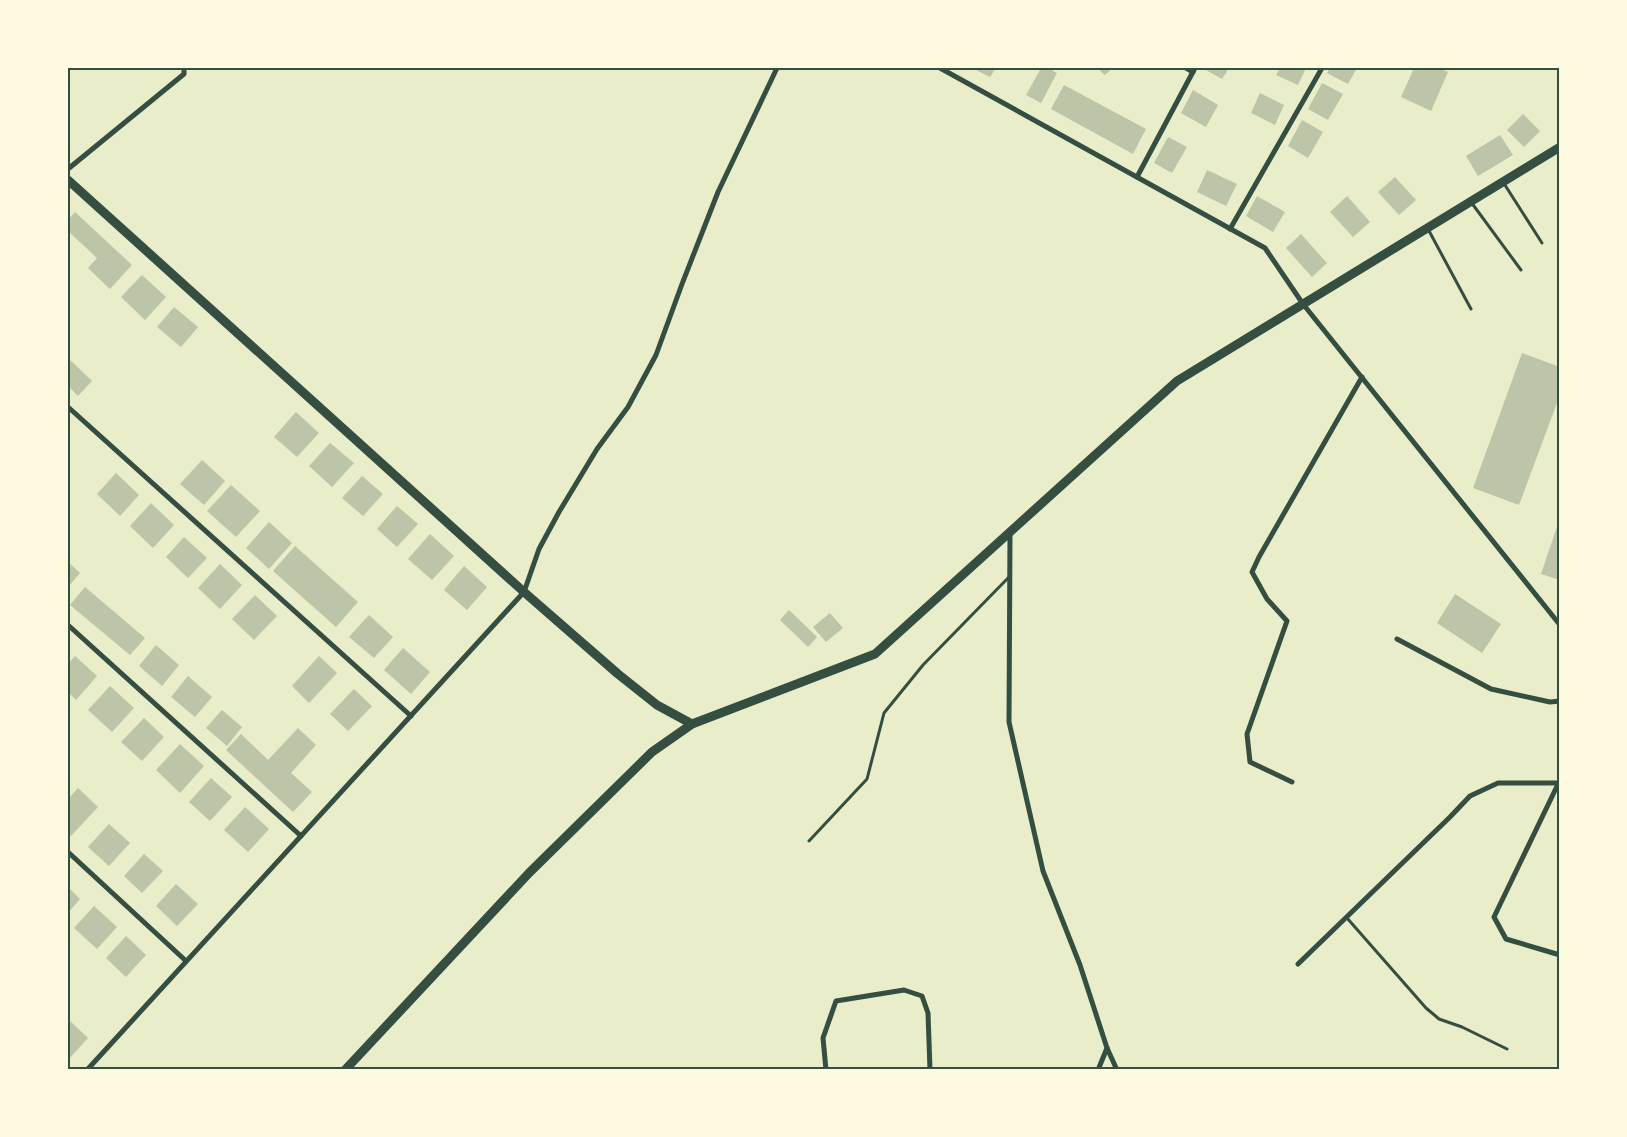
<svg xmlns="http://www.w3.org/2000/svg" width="1627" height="1137" font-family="Commissioner,sans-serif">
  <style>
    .building { fill: #bcc5a7 }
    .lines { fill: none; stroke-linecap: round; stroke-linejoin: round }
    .service { stroke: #344e41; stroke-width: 3 }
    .minor { stroke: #344e41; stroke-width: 5 }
    .tertiary { stroke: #344e41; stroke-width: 9 }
    .neatline { fill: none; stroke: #344e41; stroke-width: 2 }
  </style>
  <rect width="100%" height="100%" fill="#e9edc9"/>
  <g class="building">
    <path d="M972,68H996L990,77Z"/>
    <path d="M1041,68H1048L1057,73L1041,103L1026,95Z"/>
    <path d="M1097,68H1113L1105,75Z"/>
    <path d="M1205,68H1229L1222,79L1204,69Z"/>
    <path d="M1280,68H1306L1298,85L1276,75Z"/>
    <path d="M1330,68H1357L1348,84L1327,73Z"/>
    <path d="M1414,68H1439L1448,72L1431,111L1401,97Z"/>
    <path d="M1322,83L1343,94L1328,120L1308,109Z"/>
    <path d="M1064,85L1146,129L1133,154L1051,109Z"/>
    <path d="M1193,90L1218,105L1206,127L1181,113Z"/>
    <path d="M1260,93L1284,105L1275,125L1251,113Z"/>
    <path d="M1523,114L1540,131L1524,147L1507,130Z"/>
    <path d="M1302,120L1323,132L1308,158L1288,146Z"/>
    <path d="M1500,135L1513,155L1478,176L1466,156Z"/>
    <path d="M1168,137L1187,147L1172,173L1154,163Z"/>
    <path d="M1207,170L1237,184L1226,206L1197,192Z"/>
    <path d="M1395,177L1416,200L1399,215L1378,192Z"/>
    <path d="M1257,196L1285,212L1273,232L1246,216Z"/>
    <path d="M1347,196L1370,222L1353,237L1330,212Z"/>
    <path d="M75,212L132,265L110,289L88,268L97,258L68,231V220Z"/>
    <path d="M1301,234L1327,263L1312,277L1286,248Z"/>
    <path d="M142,275L166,297L145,320L121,297Z"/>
    <path d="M174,307L198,327L181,347L157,327Z"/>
    <path d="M1522,353L1560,367V395L1519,505L1473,488Z"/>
    <path d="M68,358L92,381L78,396L68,386Z"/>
    <path d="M296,412L319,433L297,457L274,437Z"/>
    <path d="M330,443L354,463L332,487L309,466Z"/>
    <path d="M202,460L225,481L204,505L180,484Z"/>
    <path d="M116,473L139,495L120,516L97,494Z"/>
    <path d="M362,476L383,494L363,516L342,498Z"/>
    <path d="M231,485L260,511L236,537L207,511Z"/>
    <path d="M151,503L174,525L153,548L130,526Z"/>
    <path d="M397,506L418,524L397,547L377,529Z"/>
    <path d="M1560,518V580L1541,574Z"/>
    <path d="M269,522L292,543L269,569L246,548Z"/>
    <path d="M430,534L454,556L432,580L408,559Z"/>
    <path d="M184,537L207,558L188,578L166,557Z"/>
    <path d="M295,546L358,602L336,627L273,571Z"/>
    <path d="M68,562L80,573L68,587Z"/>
    <path d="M220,564L242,585L220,609L198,588Z"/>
    <path d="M464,566L487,587L467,610L444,590Z"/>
    <path d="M85,587L145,638L130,655L70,605Z"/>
    <path d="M1455,594L1501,624L1482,653L1437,623Z"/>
    <path d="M255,595L277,616L254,640L232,619Z"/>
    <path d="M789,610L817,637L808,647L780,620Z"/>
    <path d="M830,613L843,628L826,642L813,627Z"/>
    <path d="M369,615L393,637L374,658L349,637Z"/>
    <path d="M156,645L179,665L162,686L139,666Z"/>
    <path d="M403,648L430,672L411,694L384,670Z"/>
    <path d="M75,656L97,676L76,700L68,692V664Z"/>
    <path d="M319,656L337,673L309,703L292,686Z"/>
    <path d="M188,676L212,697L195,717L171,697Z"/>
    <path d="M110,686L134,708L112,732L88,710Z"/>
    <path d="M354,689L372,706L348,731L330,714Z"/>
    <path d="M222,710L242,727L227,746L206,728Z"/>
    <path d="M144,718L164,737L142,761L121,742Z"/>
    <path d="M298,728L316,745L291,773L312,792L293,812L226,750L241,734L268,760Z"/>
    <path d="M180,744L204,766L180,793L156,770Z"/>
    <path d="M211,778L232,797L210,821L189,802Z"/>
    <path d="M78,788L98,807L71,836L68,833V799Z"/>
    <path d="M245,807L269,829L248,852L224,830Z"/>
    <path d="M109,824L130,843L109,866L88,847Z"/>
    <path d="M144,854L163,871L142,893L124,876Z"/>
    <path d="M176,884L198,904L177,926L156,906Z"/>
    <path d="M68,887L80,899L68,913Z"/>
    <path d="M94,906L117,927L97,949L74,928Z"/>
    <path d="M126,936L146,955L126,977L106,958Z"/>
    <path d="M68,1019L88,1038L68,1060Z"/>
  </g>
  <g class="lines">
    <g class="service">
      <path d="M1503,182L1542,243"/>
      <path d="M1471,202L1521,270"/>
      <path d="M1428,229L1471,309"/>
      <path d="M809,841L867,779L884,713L923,665L1009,577"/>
      <path d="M1347,918L1426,1008L1439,1019L1462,1027L1507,1049"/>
    </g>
    <g class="minor">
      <path d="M940,68L1265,248L1303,304L1560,625"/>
      <path d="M1186,68L1193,72"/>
      <path d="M68,169L184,74V68"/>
      <path d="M1137,177L1195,68"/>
      <path d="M1230,229L1322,68"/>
      <path d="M68,407L411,716"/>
      <path d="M1010,533L1009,722L1043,871L1080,965L1107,1048L1117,1070"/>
      <path d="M68,625L301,836"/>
      <path d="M1397,639L1491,689L1550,702L1560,701"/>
      <path d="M1560,780L1494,917L1506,939L1560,955"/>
      <path d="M1292,782L1250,762L1247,734L1287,621L1267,599L1252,572L1259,557L1362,377"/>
      <path d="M68,852L186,961"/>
      <path d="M1298,964L1450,817L1470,796L1498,783H1557"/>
      <path d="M87,1070L524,592L539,549L559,512L597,449L628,407L656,355L682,284L718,192L777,68"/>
      <path d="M826,1070L823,1038L836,1001L904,990L922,996L928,1013L930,1070"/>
      <path d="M1098,1070L1107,1048"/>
    </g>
    <g class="tertiary">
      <path d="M68,180L524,592L618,674L657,705L692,724"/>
      <path d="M345,1070L529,873L652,752L692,724L875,654L1177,381L1560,147"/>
    </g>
  </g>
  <rect width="1627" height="1137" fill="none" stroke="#fefae0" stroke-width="138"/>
  <rect x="69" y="69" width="1489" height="999" class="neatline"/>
</svg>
